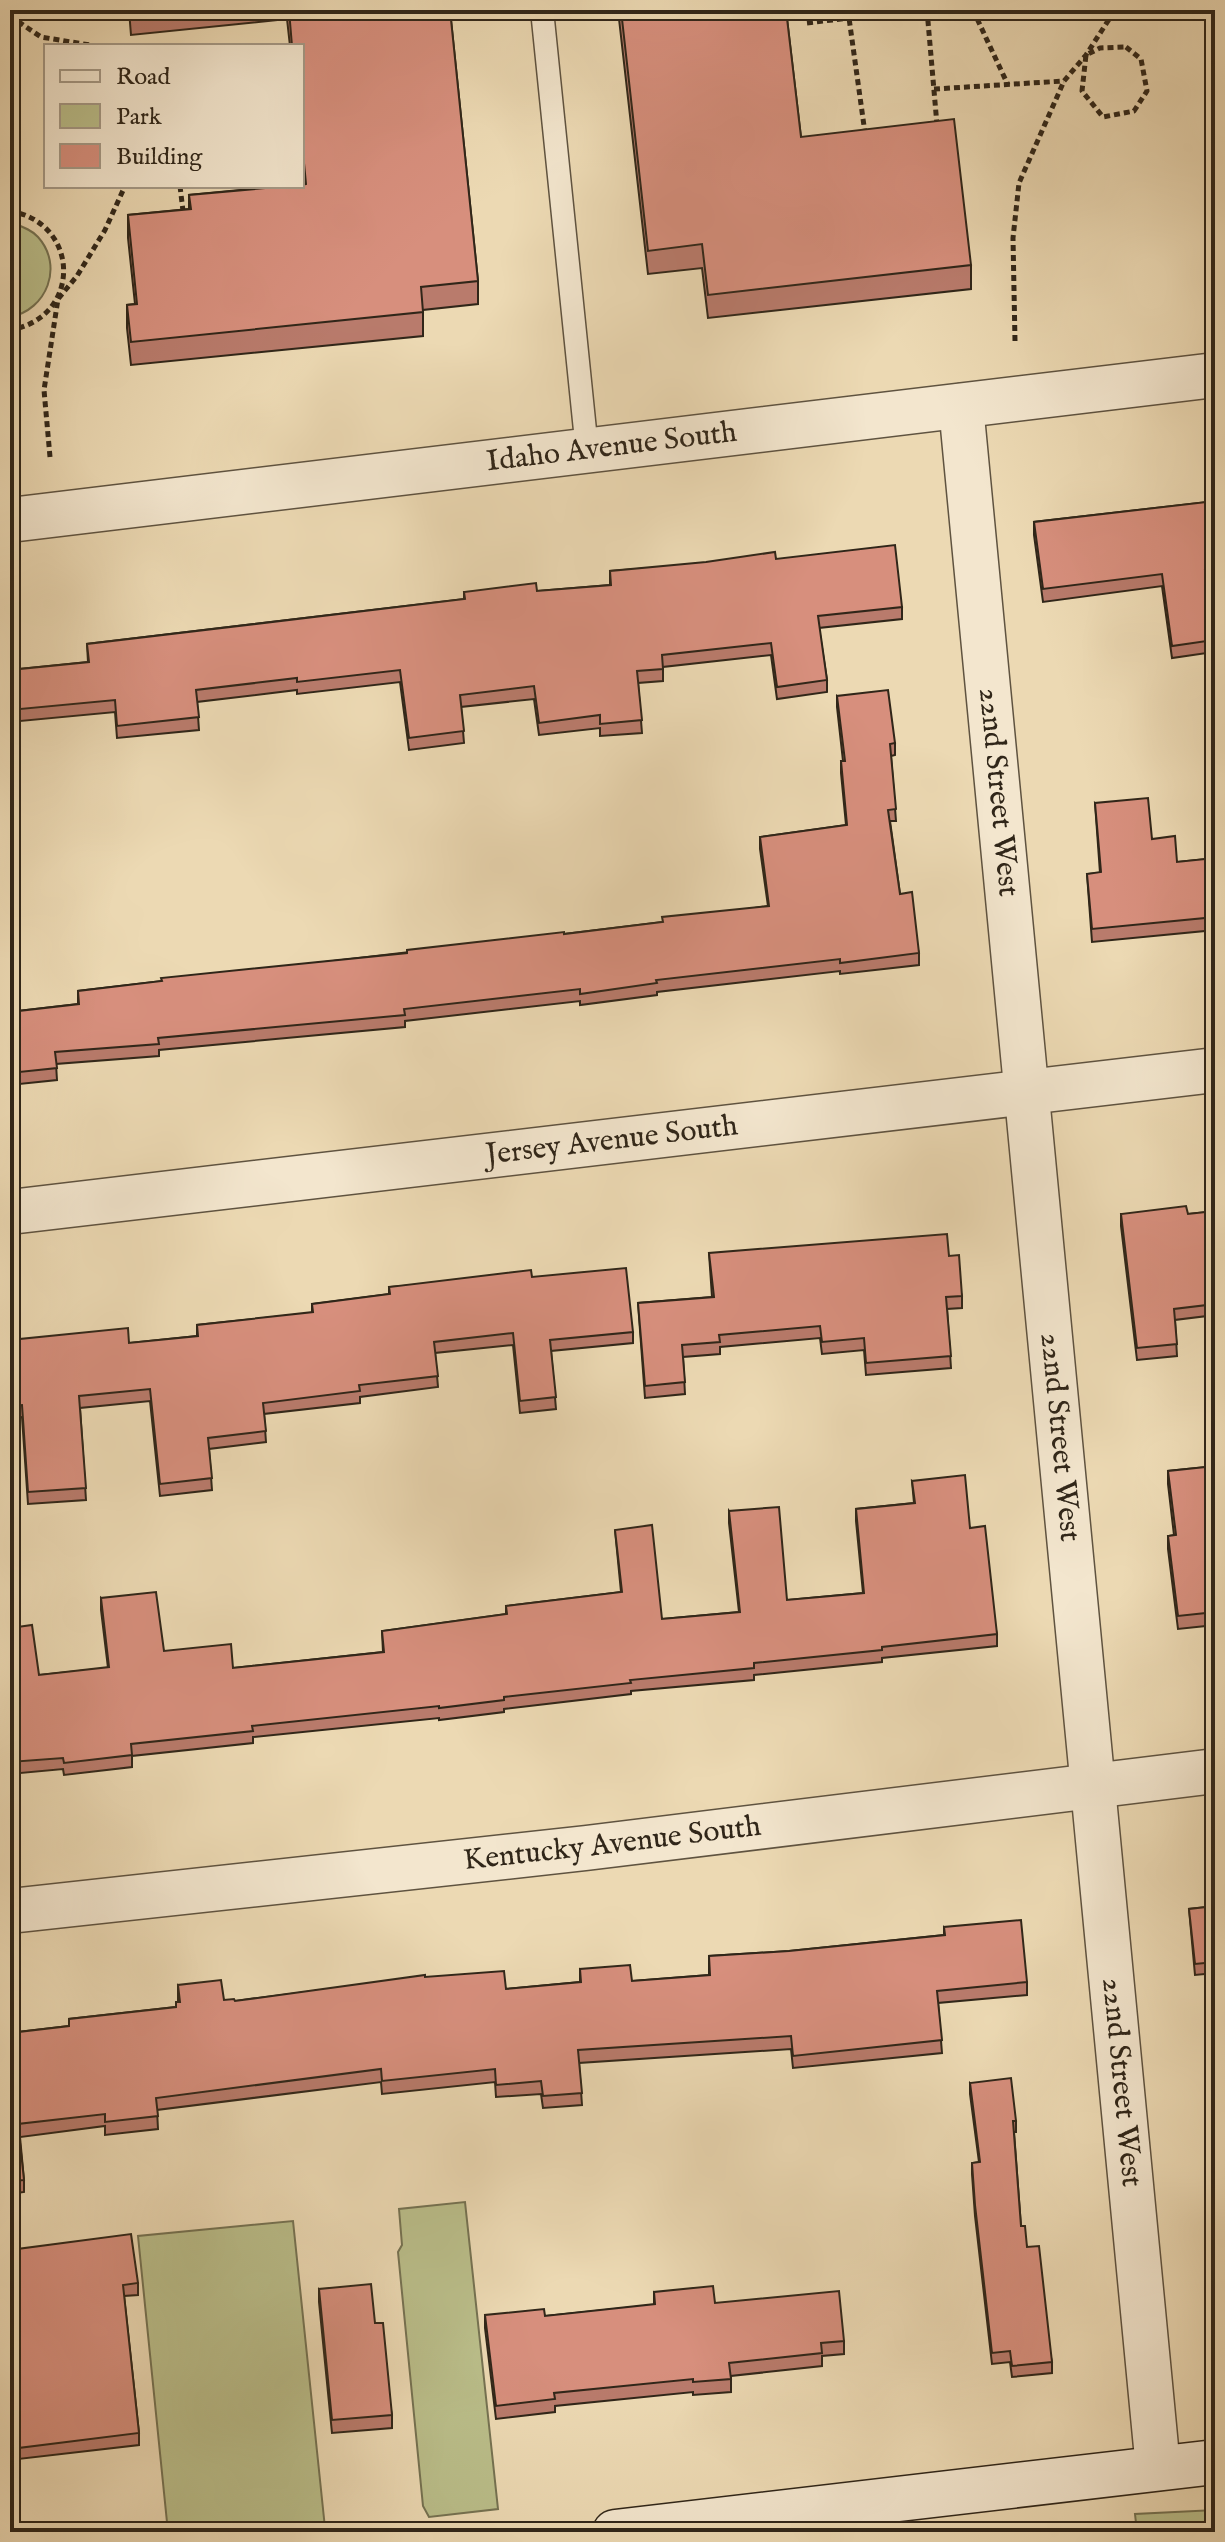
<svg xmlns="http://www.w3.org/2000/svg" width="1225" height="2542" font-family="'IM FELL English',serif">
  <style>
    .green { fill: #babe8a; stroke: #757252; stroke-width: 2 }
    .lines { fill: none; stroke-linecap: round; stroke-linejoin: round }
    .lane-casing { stroke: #5f5340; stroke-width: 25 }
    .street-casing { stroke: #5f5340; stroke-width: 47 }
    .secondary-casing { stroke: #302619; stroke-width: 47 }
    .path { stroke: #302619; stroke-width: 5; stroke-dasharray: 6 4; stroke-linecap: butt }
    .lane { stroke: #f3e6ce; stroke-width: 22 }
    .street { stroke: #f3e6ce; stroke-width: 44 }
    .secondary { stroke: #f3e6ce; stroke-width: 44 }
    .wall { fill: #b97b6c; stroke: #302619; stroke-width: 2 }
    .building { fill: #d78f7d; stroke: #302619; stroke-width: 2 }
    .labels { text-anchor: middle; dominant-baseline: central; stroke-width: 6; stroke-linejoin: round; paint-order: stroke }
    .street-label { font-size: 30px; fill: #302619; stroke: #f3e6ce }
  </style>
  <rect width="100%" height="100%" fill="#ecd9b3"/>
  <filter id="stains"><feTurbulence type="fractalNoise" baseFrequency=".0025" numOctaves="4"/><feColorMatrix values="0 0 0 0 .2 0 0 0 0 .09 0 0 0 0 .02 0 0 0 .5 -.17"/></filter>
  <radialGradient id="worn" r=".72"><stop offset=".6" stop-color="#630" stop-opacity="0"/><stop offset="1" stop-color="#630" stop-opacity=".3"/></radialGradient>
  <g class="green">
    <path d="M10,222C20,226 31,229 38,237C64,266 47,310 10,317Z"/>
    <path d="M465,2202L498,2509L429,2517L423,2506L398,2252L402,2245L399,2209Z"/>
    <path d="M293,2221L325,2528L283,2532H168L138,2236Z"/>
    <path d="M1215,2510V2532H1137L1135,2514Z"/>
  </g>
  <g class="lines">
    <g class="lane-casing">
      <path id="lane" d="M542,10L587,450"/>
    </g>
    <g class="street-casing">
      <g id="street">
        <path id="s1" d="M961,406L1158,2468"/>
        <path id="s2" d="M10,520L1215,375"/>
        <path id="s3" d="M10,1212L1215,1070"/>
        <path id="s4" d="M10,1911L586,1848L1215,1771"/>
      </g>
    </g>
    <g class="secondary-casing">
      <path id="secondary" d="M615,2532L1215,2462"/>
    </g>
    <g class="path">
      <path d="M851,10L849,18L865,133"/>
      <path d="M927,10L937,125"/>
      <path d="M973,10L1008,85"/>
      <path d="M10,16L41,37L96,46"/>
      <path d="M807,23L849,18"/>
      <path d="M1126,47L1141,59L1147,91L1134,111L1103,117L1082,91L1086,55L1100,48Z"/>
      <path d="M934,89L1064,81"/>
      <path d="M302,179L303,178"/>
      <path d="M180,186L183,211H184"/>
      <path d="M10,211C81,223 82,318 10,330"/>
      <path d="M1015,341L1013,238L1019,183L1064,81L1086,55L1115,10"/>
      <path d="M50,457L44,390L58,299L77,276L105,230L125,186"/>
      <path d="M1202,2526L1203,2532"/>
    </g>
    <use href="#lane" class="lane"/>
    <use href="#street" class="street"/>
    <use href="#secondary" class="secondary"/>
  </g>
  <g class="wall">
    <path d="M129,10H450L478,281V304L423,310V336L131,365L127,328V305L135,304L128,238V215L189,209V195L304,184L302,165V46H290L287,19L131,35Z"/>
    <path d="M618,10H786L801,137L971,265V289L708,318L702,268L648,274Z"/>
    <path d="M1215,501V582L1207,583L1214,640V652L1172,658L1162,586L1043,602L1034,535V522Z"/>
    <path d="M776,559L902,607V619L819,628L827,680V692L777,699L771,655L663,667V681L638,683L642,733L600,736V728L539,735L534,699L461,707L464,743L409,750L400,682L297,694V690L197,702L199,730L117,738L115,712L10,722V670L88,662L87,644L464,599V592L537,591L610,585V571Z"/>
    <path d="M837,696L895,743V755L891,756L896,821H890L900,894L919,953V965L840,974V971L657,992V995L580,1005V1001L405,1021V1027L159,1050V1056L56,1064L57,1080L10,1085V1012L78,1004V991L564,934L662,922L768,906L760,849V837L846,825L841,773V761H843L837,707Z"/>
    <path d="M10,750L15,785V792L10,793Z"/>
    <path d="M1095,803L1152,839L1177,862L1215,858V930L1092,942L1087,874L1100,873Z"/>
    <path d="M1215,1211V1315L1175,1320L1177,1356L1137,1360L1121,1226V1214H1188Z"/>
    <path d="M709,1253L949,1256L962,1296V1308L947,1309L951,1368L866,1375L864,1350L822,1354L820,1338L720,1347V1354L683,1357L685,1394L645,1398L638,1303L712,1297Z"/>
    <path d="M532,1277L633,1332V1343L551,1351L556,1409L520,1413L513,1345L435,1353L438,1387L360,1397V1403L264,1414L266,1442L209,1449L212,1490L160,1496L150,1401L80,1408L86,1500L28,1504L22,1417L10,1418V1340L129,1343L197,1336V1325L312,1313V1304L389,1294V1287Z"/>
    <path d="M1215,1466V1625L1178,1629L1168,1549V1536L1174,1535L1168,1484V1471Z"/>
    <path d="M912,1481L970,1528L997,1634V1646L882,1658V1662L754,1675V1680L631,1691V1694L504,1709V1712L439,1720V1718L253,1737V1743L132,1756V1767L64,1775L63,1769L10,1774V1628L39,1675L108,1668L101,1610V1598L164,1651L233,1668L383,1652L382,1631L506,1614V1606L621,1592L615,1530L662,1619L739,1612L729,1523V1511L787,1600L863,1593L856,1521V1509L914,1503Z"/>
    <path d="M1215,1906V1973L1195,1975L1189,1909Z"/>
    <path d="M944,1927L1027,1982V1995L938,2003L942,2053L793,2068L791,2049L579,2063L582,2105L543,2108L541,2094L496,2097L495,2082L382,2094L381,2082L157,2110L158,2129L105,2135V2126L20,2137L24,2180V2192L10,2194V2033L69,2026V2019L176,2007L178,2002V1985L224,2000L235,2001L425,1977L506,1989L580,1982V1969L632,1981L709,1975V1956L789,1951L944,1935Z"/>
    <path d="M970,2083L1016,2121V2132H1014L1021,2226L1027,2247L1052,2362V2373L1012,2377L1010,2362L992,2364L975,2216L972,2174V2163L979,2162L970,2094Z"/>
    <path d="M10,2250L138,2283V2295L124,2296L139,2433V2445L10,2460Z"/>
    <path d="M319,2289L375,2323L392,2415V2428L332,2433L319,2302Z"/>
    <path d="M654,2292L715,2303L844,2341V2354L822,2356V2366L731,2376V2392L693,2395V2392L555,2406V2412L496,2419L485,2328V2315L545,2316L654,2305Z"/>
  </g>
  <g class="building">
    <path d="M131,10H152L131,12Z"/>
    <path d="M289,10H450L478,281L421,287L423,312L131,342L127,305L137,304L128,215L191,209L189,195L288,186H302V185L306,184L302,142V46H292Z"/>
    <path d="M621,10H786L801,137L954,119L971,265L708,295L702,244L648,251Z"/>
    <path d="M1215,501V569L1205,570L1214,640L1172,646L1162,574L1043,589L1034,522Z"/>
    <path d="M895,545L902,607L818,616L827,680L777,687L771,643L662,655L663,669L637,671L642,720L600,724V715L539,723L534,686L460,695L464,731L409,738L400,670L297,682V678L196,690L199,717L117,726L115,700L10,710V670L89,662L87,644L465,599L464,592L536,583L537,591L611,585L610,571L706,562L775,552L776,559Z"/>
    <path d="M888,690L895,743L890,744L896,809L888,810L900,894L912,892L919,953L840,963V959L656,980L657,983L580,994V989L404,1009L405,1015L158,1038L159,1044L55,1052L57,1068L10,1073V1012L79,1004L78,991L162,981L161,978L407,953V950L564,932V934L663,922L662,917L769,906L760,837L847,825L841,761H845L837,696Z"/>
    <path d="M10,750L15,785L10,786Z"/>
    <path d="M1148,798L1152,839L1175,836L1177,862L1215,858V917L1092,929L1087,874L1101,872L1095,803Z"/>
    <path d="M1186,1206L1188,1214L1215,1211V1304L1174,1309L1177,1344L1137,1348L1121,1214Z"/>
    <path d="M947,1234L949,1256L959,1255L962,1296L946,1297L951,1356L866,1363L864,1338L822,1342L820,1326L719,1335L720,1342L682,1345L685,1382L645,1386L638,1303L714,1297L709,1253Z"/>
    <path d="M626,1268L633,1332L550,1340L556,1397L520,1401L513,1333L434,1342L438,1376L359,1385L360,1391L263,1403L266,1431L208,1438L212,1478L160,1484L150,1389L79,1396L86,1488L28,1492L22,1405L10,1406V1340L128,1328L129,1343L198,1336L197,1325L313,1312L312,1304L390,1294L389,1287L531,1270L532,1277Z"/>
    <path d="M1215,1466V1612L1178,1616L1168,1536L1176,1535L1168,1471Z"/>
    <path d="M965,1475L970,1528L985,1526L997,1634L882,1647V1650L754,1663V1668L630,1680L631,1683L504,1697V1700L439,1708V1706L252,1726L253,1731L131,1744L132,1755L64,1763L63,1758L10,1762V1628L32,1625L39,1675L109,1667L101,1598L156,1592L164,1651L231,1644L233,1668L384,1652L382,1631L507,1614L506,1606L622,1592L615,1530L652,1525L662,1619L740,1612L729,1511L779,1507L787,1600L864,1593L856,1509L915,1503L912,1481Z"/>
    <path d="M1215,1906V1962L1195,1964L1189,1909Z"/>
    <path d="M1021,1920L1027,1982L937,1991L942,2040L793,2056L791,2036L578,2050L582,2093L543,2096L541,2081L496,2085L495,2069L382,2081L381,2069L156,2098L158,2116L105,2122V2114L18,2124L24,2180L10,2181V2033L69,2026V2019L176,2007V2002H180L178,1985L221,1980L224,2000L234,1999L235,2001L425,1975V1977L504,1971L506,1989L581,1982L580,1969L630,1965L632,1981L710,1975L709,1956L789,1951L945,1935L944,1927Z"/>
    <path d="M1011,2078L1016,2121H1013L1021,2226H1025L1027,2247L1039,2246L1052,2362L1012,2366L1010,2351L992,2353L975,2205L972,2163L980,2162L970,2083Z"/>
    <path d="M131,2234L138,2283L123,2285L139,2433L10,2449V2250Z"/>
    <path d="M371,2284L375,2323H383L392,2415L332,2420L319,2289Z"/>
    <path d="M713,2286L715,2303L839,2291L844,2341L821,2343L822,2353L729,2363L731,2379L693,2382V2379L554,2393L555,2399L496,2406L485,2315L544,2309L545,2316L655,2304L654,2292Z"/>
  </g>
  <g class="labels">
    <g class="street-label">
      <text stroke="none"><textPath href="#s2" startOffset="606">Idaho Avenue South</textPath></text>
      <text stroke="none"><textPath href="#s1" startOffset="388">22nd Street West</textPath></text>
      <text stroke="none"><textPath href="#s3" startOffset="606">Jersey Avenue South</textPath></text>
      <text stroke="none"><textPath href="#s1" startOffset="1036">22nd Street West</textPath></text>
      <text stroke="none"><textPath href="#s4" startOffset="606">Kentucky Avenue South</textPath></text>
      <text stroke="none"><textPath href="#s1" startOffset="1684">22nd Street West</textPath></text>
    </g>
  </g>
  <rect width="1225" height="2542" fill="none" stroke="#ecd9b3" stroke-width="40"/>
  <rect x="12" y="12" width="1201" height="2518" fill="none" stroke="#302619" stroke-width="4"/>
  <rect x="20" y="20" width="1185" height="2502" fill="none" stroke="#302619" stroke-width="2"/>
  <rect x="44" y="44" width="260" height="144" fill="#f3e6ce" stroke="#a59986" stroke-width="2"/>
  <rect x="60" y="70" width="40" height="12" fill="#f3e6ce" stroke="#a59986" stroke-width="2"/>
  <text x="116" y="84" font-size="24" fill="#302619">Road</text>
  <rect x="60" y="104" width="40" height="24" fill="#babe8a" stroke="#a59986" stroke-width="2"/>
  <text x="116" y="124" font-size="24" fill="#302619">Park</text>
  <rect x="60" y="144" width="40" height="24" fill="#d78f7d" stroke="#a59986" stroke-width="2"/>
  <text x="116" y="164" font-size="24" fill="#302619">Building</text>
  <rect width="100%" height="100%" filter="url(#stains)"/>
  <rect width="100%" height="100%" fill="url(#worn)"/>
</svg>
